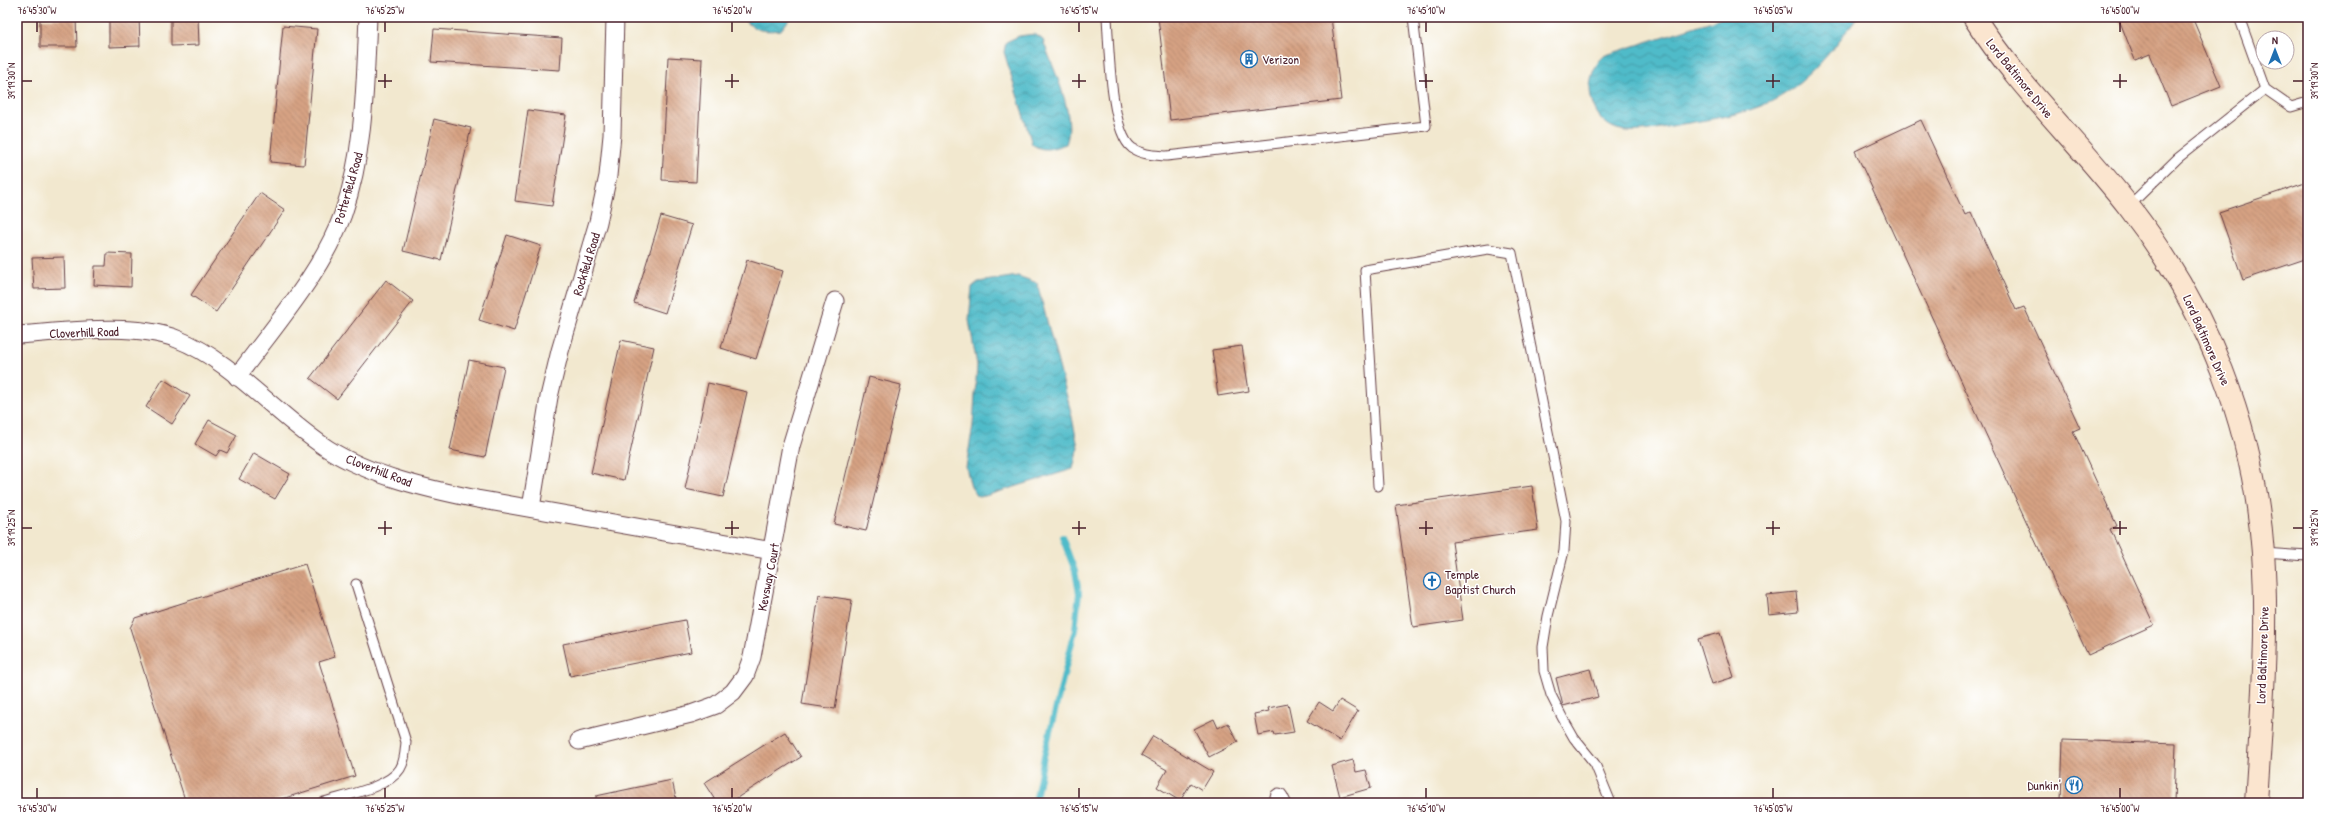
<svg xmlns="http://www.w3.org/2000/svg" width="2325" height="820" font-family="'Patrick Hand',sans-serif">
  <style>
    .water { fill: url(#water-waves); stroke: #4c6d7a }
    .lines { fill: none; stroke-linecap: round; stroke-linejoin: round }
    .stream { stroke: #4fbbc9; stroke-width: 6 }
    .building { fill: url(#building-back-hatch) }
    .service-casing { stroke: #633d44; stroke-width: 11 }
    .minor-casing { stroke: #633d44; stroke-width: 19 }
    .secondary-casing { stroke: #633d44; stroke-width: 24 }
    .service { stroke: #fff; stroke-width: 9 }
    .minor { stroke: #fff; stroke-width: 17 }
    .secondary { stroke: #fbe5cf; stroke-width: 22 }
    .ticks { fill: none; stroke: #4a1f2b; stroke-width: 1.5 }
    .labels { text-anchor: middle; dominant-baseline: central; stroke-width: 3; stroke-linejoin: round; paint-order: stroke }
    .poi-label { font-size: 13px; fill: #4a1f2b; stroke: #fff; text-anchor: start }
    .street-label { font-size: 13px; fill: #4a1f2b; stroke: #fff }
    .neatline { fill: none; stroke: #4a1f2b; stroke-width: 1.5 }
    .ticks-label { font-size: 10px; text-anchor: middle; fill: #4a1f2b }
  </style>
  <defs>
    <pattern id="water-waves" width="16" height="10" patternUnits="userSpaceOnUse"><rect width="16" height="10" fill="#4fbbc9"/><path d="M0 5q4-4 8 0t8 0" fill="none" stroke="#4497a3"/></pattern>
    <pattern id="building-back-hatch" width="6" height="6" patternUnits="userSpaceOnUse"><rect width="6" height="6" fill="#d6a283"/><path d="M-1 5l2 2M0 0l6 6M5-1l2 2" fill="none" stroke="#b0836b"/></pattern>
  </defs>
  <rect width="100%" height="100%" fill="#fff"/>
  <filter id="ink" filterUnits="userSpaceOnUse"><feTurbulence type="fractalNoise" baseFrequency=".025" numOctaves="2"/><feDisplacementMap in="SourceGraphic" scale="8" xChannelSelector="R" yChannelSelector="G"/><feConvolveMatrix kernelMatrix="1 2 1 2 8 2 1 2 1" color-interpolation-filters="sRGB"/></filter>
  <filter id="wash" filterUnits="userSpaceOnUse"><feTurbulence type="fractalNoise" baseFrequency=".012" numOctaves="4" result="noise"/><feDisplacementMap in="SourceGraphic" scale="16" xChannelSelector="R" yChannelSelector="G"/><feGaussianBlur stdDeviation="0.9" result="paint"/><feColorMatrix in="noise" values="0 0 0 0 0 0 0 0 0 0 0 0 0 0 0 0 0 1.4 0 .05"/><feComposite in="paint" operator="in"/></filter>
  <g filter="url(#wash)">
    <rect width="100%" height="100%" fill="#f2e8cf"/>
    <g class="water">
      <path d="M743,17H791L781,30C764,32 752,31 743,17Z"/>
      <path d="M1724,17H1857C1837,44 1817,71 1789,91C1757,114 1715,118 1677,125C1658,128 1636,135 1617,129C1604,125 1595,113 1592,101C1587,84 1592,69 1603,56Z"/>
      <path d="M1035,34L1043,40C1053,69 1077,115 1066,144C1053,148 1044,153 1032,144L1004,52L1006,42L1019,36Z"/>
      <path d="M1018,276L1037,283L1071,412L1078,447L1073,469L985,496L978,497L971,487L966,467L973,425L977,365L969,320L972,287L978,282Z"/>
    </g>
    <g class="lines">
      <path class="stream" d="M1035,803L1044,756L1075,630L1079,593L1075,571L1062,537"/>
    </g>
    <g id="blocks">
      <g class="building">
        <path d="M139,17L140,46L109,47V18Z"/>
        <path d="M171,17H198L199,45L171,46Z"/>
        <path d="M1158,17H1331L1341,100L1170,120Z"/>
        <path d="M2118,17H2192L2221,86L2171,106L2150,54L2135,60Z"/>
        <path d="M76,18L77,47H40V19Z"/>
        <path d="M283,26L317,29L304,165L270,162Z"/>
        <path d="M434,29L562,38L560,70L431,62Z"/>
        <path d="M668,57L702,59L696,182L662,180Z"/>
        <path d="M528,110L566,115L552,206L515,201Z"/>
        <path d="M434,119L471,128L441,260L403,251Z"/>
        <path d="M1921,120L1965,215L1971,212L2016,310L2024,307L2080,428L2073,431L2117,526L2110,529L2154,625L2088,655L1855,151Z"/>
        <path d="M2308,182V258L2243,280L2219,212Z"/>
        <path d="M260,193L285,210L216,312L191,295Z"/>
        <path d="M661,216L692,225L665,313L634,303Z"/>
        <path d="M507,235L541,246L514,331L479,320Z"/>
        <path d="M107,253L132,254L131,287L94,285L95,266H106Z"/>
        <path d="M64,257L65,288L34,289L32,258Z"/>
        <path d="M747,260L783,271L756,359L721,348Z"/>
        <path d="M386,280L413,301L337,399L310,378Z"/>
        <path d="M621,340L654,347L624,480L591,473Z"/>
        <path d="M1242,346L1249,391L1218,396L1212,350Z"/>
        <path d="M469,360L504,367L485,457L450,450Z"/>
        <path d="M869,377L901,385L866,531L834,524Z"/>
        <path d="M163,379L190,396L172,424L146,407Z"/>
        <path d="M708,383L747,392L723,497L685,489Z"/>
        <path d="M209,420L237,435L227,453L220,450L216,456L195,444Z"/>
        <path d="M254,453L290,474L275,499L239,479Z"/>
        <path d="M1532,486L1538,530L1452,542L1463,620L1413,627L1396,505Z"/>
        <path d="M305,564L335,657L319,662L355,776L269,803H186L130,628L135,618Z"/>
        <path d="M1796,592L1798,612L1769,615L1767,595Z"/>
        <path d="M819,595L852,600L835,709L802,704Z"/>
        <path d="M685,620L691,652L570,676L563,644Z"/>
        <path d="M1720,633L1734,677L1712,684L1698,639Z"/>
        <path d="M1590,669L1598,697L1563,706L1556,678Z"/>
        <path d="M1340,700L1358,711L1340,741L1307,721L1319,702L1333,711Z"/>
        <path d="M1288,704L1294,732L1275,735L1274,732L1258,735L1254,714L1269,711L1268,708Z"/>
        <path d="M1214,719L1218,728L1228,723L1238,742L1209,757L1194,729Z"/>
        <path d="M785,732L801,757L729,803H717L704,783Z"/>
        <path d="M1153,736L1213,772L1202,790L1191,783L1180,801L1157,787L1167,770L1141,755Z"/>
        <path d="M2063,740L2176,744L2174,803L2061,801Z"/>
        <path d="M1353,760L1356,772L1366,770L1371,788L1340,797L1332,766Z"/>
        <path d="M672,780L677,803H596V796Z"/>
      </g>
    </g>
  </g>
  <g filter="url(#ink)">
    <use href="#blocks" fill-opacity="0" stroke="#633d44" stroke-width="1"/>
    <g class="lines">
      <g class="service-casing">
        <g id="service">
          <path d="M1107,17C1109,45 1110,131 1132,148C1142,155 1155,155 1167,156L1426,126L1413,17"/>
          <path d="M2239,17L2265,89L2291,107L2308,102"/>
          <path d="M2129,206L2178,158L2265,89"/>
          <path d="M1378,486L1365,270L1488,249L1512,253L1566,521L1564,551L1548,616L1543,647L1544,671L1551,695L1562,717L1574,738L1595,764L1611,803"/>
          <path d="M2263,553L2308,556"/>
          <path d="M321,803C342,796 388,788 400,769C405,761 405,752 406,742L356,584"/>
        </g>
      </g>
      <g class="minor-casing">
        <g id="minor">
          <path d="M17,335C64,332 133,322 177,339C232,360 278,417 328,449C371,476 428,489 477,499L773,551"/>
          <path d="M237,377C274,326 321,274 343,214C365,151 365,83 368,17"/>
          <path d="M531,508L549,397L560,351L598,222L608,176L612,135L615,17"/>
          <path d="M579,741L691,714L716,705L733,692L745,676L752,657L791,446L835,301"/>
          <path d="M1279,797L1282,803"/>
        </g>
      </g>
      <g class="secondary-casing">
        <path id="secondary" d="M1974,17C2018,87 2079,142 2129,207C2207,307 2254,427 2263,553C2269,636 2261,720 2256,803"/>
      </g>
      <use href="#service" class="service"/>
      <use href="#minor" class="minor"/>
      <use href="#secondary" class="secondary"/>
    </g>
  </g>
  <path class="ticks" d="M37,22V32M385,22V32M732,22V32M1079,22V32M1426,22V32M1773,22V32M2120,22V32M385,74V88M732,74V88M1079,74V88M1426,74V88M1773,74V88M2120,74V88M22,81H32M378,81H392M725,81H739M1072,81H1086M1419,81H1433M1766,81H1780M2113,81H2127M2293,81H2303M385,521V535M732,521V535M1079,521V535M1426,521V535M1773,521V535M2120,521V535M22,528H32M378,528H392M725,528H739M1072,528H1086M1419,528H1433M1766,528H1780M2113,528H2127M2293,528H2303M37,788V798M385,788V798M732,788V798M1079,788V798M1426,788V798M1773,788V798M2120,788V798"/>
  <defs>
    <g id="building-ring" transform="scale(0.9)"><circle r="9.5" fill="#fff" stroke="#1f6fb2" stroke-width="1.5"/><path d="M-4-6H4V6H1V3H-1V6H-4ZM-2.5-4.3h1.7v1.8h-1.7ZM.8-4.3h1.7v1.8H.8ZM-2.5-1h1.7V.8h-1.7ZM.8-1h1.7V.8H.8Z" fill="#1f6fb2"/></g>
    <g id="church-ring" transform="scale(0.9)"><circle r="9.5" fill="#fff" stroke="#1f6fb2" stroke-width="1.5"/><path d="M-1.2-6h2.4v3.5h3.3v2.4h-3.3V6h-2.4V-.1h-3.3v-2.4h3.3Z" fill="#1f6fb2"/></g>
    <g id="restaurant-ring" transform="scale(0.9)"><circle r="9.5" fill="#fff" stroke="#1f6fb2" stroke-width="1.5"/><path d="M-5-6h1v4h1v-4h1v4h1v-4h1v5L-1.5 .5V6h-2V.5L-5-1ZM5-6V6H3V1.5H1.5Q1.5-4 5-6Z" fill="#1f6fb2"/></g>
  </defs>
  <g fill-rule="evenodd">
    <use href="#building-ring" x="1249" y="59"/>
    <use href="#church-ring" x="1432" y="581"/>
    <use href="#restaurant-ring" x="2074" y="785"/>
  </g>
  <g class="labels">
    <g class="poi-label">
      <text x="1262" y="59">Verizon</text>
      <text x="1445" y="574">Temple<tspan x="1445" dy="15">Baptist Church</tspan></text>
      <text x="2061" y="785" text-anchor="end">Dunkin'</text>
    </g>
    <g class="street-label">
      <text transform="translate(2020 78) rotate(51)">Lord Baltimore Drive</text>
      <text transform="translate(348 188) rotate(-74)">Potterfield Road</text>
      <text transform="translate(586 264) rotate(-73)">Rockfield Road</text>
      <text transform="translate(84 332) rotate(-2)">Cloverhill Road</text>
      <text transform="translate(2207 340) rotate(66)">Lord Baltimore Drive</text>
      <text transform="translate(379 470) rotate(21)">Cloverhill Road</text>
      <text transform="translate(768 577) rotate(-79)">Kevsway Court</text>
      <text transform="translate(2262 655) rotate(-88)">Lord Baltimore Drive</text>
    </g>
  </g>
  <rect width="2325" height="820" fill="none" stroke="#fff" stroke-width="44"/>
  <g transform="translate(2275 50)"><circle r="19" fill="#ffffff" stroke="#b7a5aa"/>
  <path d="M0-3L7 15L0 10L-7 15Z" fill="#1f6fb2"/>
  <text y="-6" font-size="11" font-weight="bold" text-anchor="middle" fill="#4a1f2b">N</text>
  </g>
  <rect x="22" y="22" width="2281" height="776" class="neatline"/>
  <g class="ticks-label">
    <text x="37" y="14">76°45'30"W</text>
    <text x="385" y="14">76°45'25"W</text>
    <text x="732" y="14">76°45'20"W</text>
    <text x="1079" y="14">76°45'15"W</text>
    <text x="1426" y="14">76°45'10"W</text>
    <text x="1773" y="14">76°45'05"W</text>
    <text x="2120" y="14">76°45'00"W</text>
    <text transform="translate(11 81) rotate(-90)" y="4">39°19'30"N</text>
    <text transform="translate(2314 81) rotate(-90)" y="4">39°19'30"N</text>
    <text transform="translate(11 528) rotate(-90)" y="4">39°19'25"N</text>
    <text transform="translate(2314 528) rotate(-90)" y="4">39°19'25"N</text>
    <text x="37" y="812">76°45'30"W</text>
    <text x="385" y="812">76°45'25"W</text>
    <text x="732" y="812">76°45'20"W</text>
    <text x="1079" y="812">76°45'15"W</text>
    <text x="1426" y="812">76°45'10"W</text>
    <text x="1773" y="812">76°45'05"W</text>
    <text x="2120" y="812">76°45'00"W</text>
  </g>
</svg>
